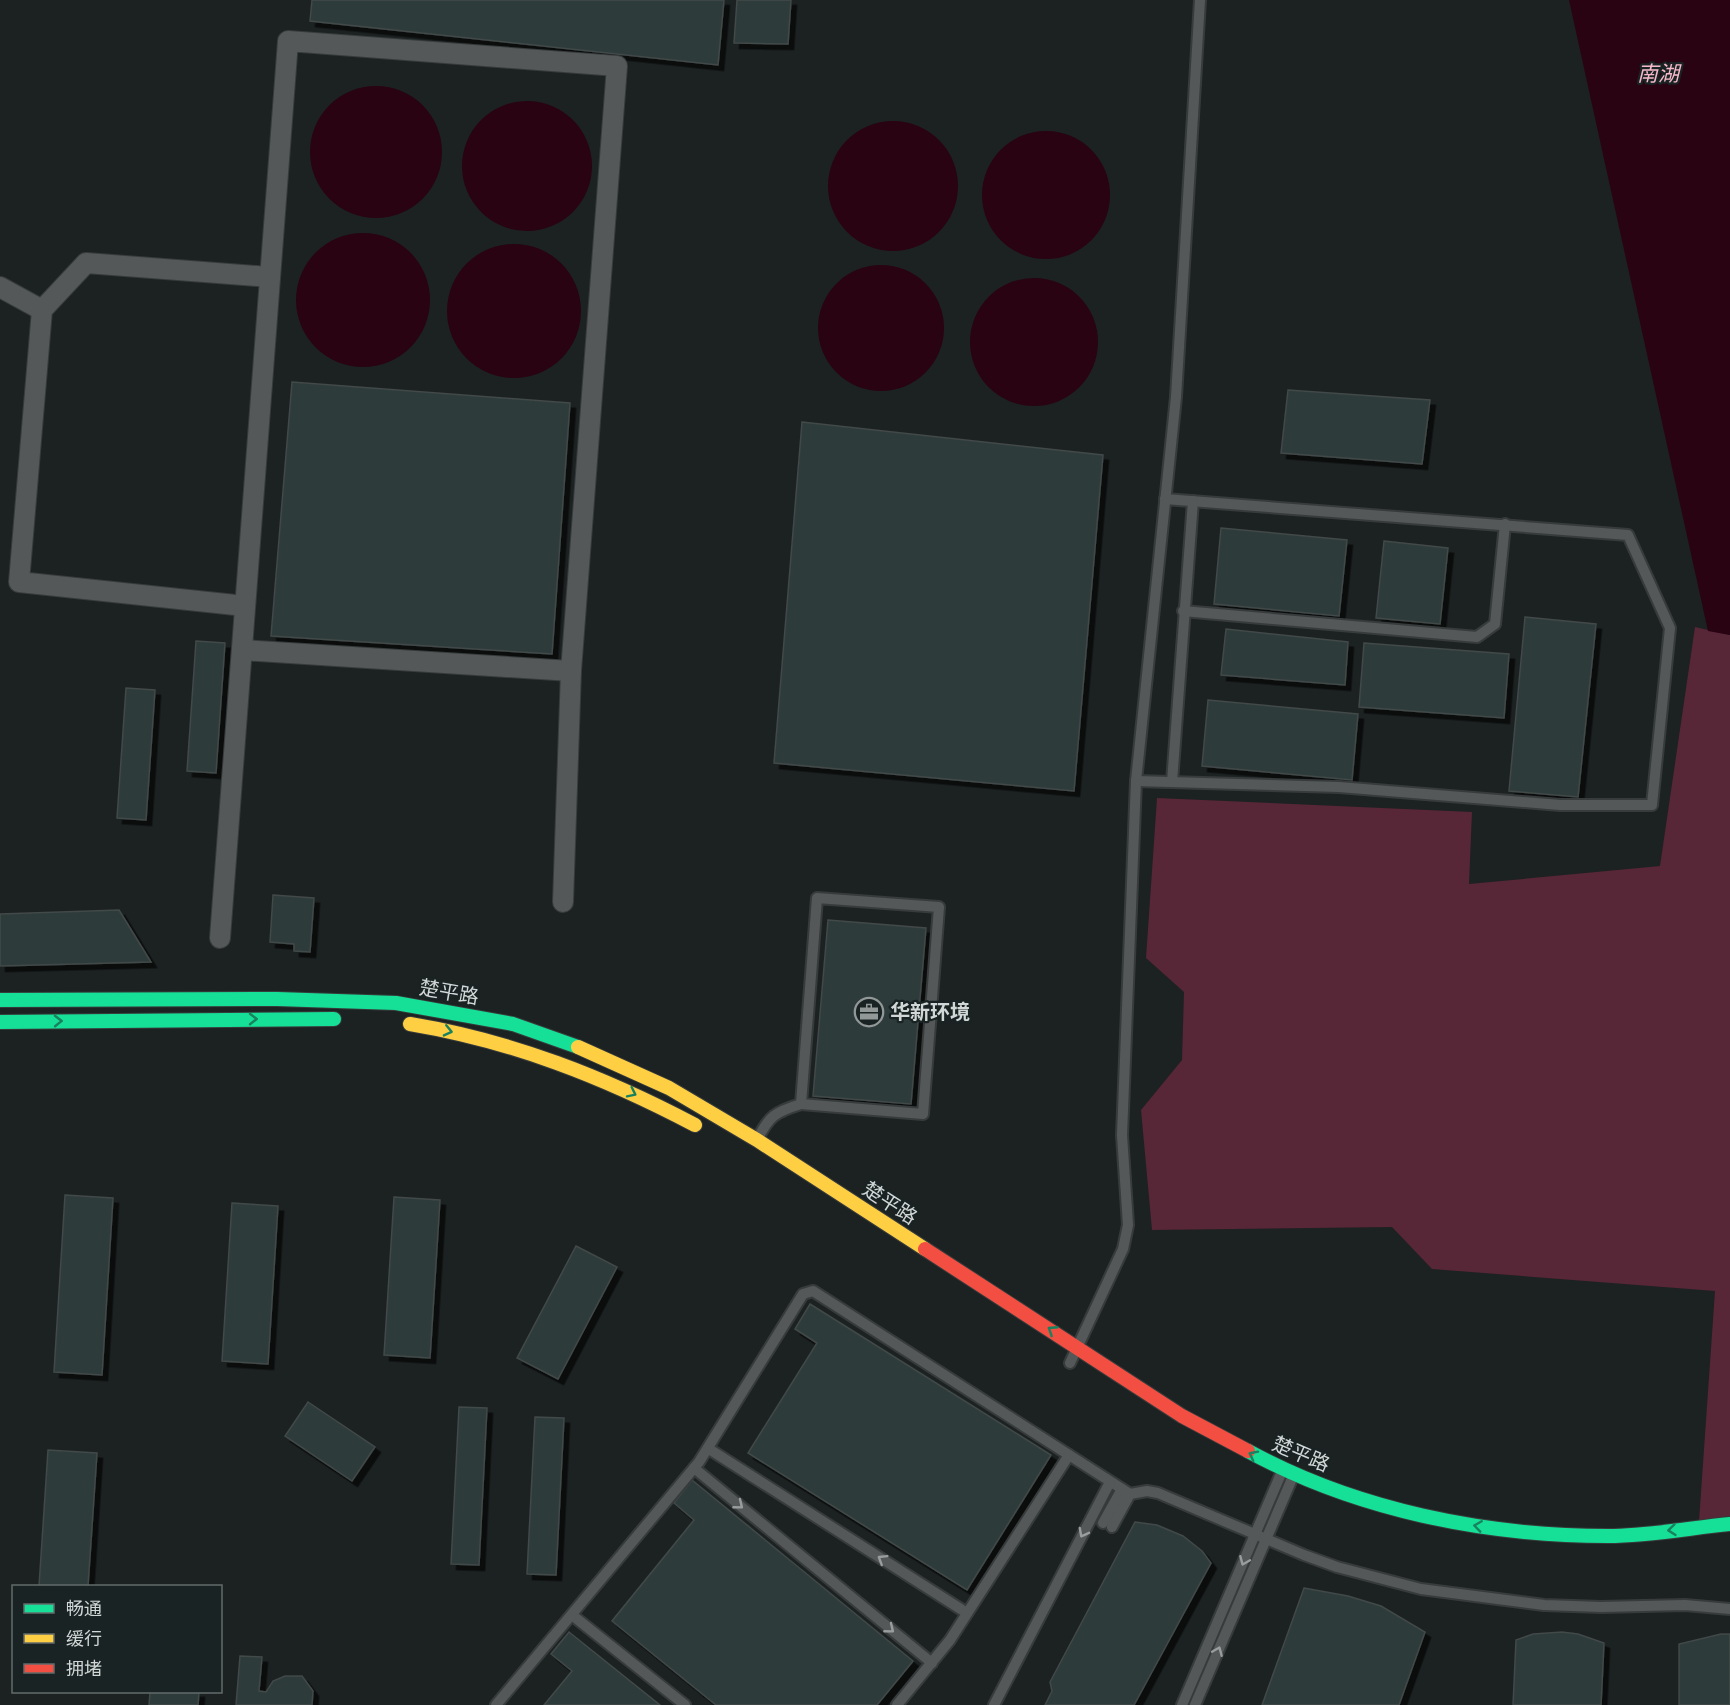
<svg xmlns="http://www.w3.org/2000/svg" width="1730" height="1705" font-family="'Zilla Slab','Noto Sans SC',serif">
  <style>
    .green { fill: #572637 }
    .water { fill: #290312 }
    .building { fill: #2e3b3b; stroke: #424848; stroke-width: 1.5; filter: url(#shadow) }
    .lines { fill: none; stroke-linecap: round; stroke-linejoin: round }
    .lane-casing { stroke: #373b3b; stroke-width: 14 }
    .street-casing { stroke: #373b3b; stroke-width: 22 }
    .fast-casing { stroke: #373b3b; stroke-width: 16 }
    .slow-casing { stroke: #373b3b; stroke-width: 16 }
    .jam-casing { stroke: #373b3b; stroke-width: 16 }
    .lane { stroke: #545858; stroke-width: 10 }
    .street { stroke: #545858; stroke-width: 20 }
    .fast { stroke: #16e098; stroke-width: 14 }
    .slow { stroke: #ffcf43; stroke-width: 14 }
    .jam { stroke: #f24e42; stroke-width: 14 }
    .oneway { stroke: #18825e }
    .oneway2 { stroke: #999d9d }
    .labels { text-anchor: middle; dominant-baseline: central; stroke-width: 4.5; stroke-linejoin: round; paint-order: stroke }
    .street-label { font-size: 20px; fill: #d1d6d6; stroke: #1a2323 }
    .poi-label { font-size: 20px; font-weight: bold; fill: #d1d6d6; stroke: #1a2323; text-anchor: start }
    .water-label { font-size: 21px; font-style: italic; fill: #f7b9ca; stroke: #1a2323 }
  </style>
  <defs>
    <filter id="shadow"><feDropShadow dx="5.5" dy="5.5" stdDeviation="0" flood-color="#0009"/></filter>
  </defs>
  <rect width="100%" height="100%" fill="#1c2121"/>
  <path class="green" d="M1695,627L1730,635V1516L1699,1521L1715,1291L1432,1269L1392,1227L1152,1230L1141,1110L1182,1060L1184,992L1146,958L1157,798L1472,812L1469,884L1660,866Z"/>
  <g class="water">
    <path d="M1569,0H1730V635L1708,631Z"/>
    <circle cx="376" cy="152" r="66"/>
    <circle cx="527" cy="166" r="65"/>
    <circle cx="893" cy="186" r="65"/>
    <circle cx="1046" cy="195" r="64"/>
    <circle cx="363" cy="300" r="67"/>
    <circle cx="514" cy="311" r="67"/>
    <circle cx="881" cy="328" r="63"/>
    <circle cx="1034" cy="342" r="64"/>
  </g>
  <g class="building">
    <path d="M312,0H724L718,65L310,21Z"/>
    <path d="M737,0H791L788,44L734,43Z"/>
    <path d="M292,382L570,403L552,654L271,636Z"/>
    <path d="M1288,390L1430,400L1422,464L1281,453Z"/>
    <path d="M802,422L1103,455L1074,791L774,763Z"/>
    <path d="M1221,528L1347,540L1339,616L1214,604Z"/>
    <path d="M1384,541L1448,548L1440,624L1376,618Z"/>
    <path d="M1525,617L1596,624L1578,797L1509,791Z"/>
    <path d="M1226,629L1348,642L1345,685L1221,675Z"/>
    <path d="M196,641L225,643L216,773L187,771Z"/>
    <path d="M1364,643L1509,654L1504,718L1359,707Z"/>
    <path d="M126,688L155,690L146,820L117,818Z"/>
    <path d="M1208,700L1358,714L1352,780L1202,766Z"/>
    <path d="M273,895L314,898L310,952L294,951V944L270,942Z"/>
    <path d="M119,910L151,962L0,966V914Z"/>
    <path d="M828,920L926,928L911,1104L813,1096Z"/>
    <path d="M65,1195L113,1198L102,1375L54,1372Z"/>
    <path d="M394,1197L440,1200L430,1358L384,1355Z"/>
    <path d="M232,1203L278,1206L268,1364L222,1361Z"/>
    <path d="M576,1246L617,1267L558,1379L517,1358Z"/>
    <path d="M810,1304L1051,1455L967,1590L748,1453L817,1343L795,1329Z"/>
    <path d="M308,1402L375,1447L352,1481L285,1436Z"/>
    <path d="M459,1407L487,1408L479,1565L451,1564Z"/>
    <path d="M535,1417L564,1418L556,1575L527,1574Z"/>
    <path d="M48,1450L97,1453L88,1586H39Z"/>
    <path d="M692,1480L913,1661L877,1705H716L612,1621L694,1520L674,1503Z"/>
    <path d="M1135,1522L1157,1525L1183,1536L1202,1551L1211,1563L1134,1705H1045L1052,1691L1050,1682Z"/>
    <path d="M1304,1588L1348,1596L1381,1606L1425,1632L1399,1705H1262Z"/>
    <path d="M569,1632L660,1705H544L572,1671L551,1654Z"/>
    <path d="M1562,1632L1578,1634L1604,1643L1601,1705H1513L1516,1640L1533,1634Z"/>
    <path d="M1721,1634H1730V1705H1679V1644Z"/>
    <path d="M240,1656L262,1657L259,1691L266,1692L273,1681L285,1676H302L313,1691L312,1705H236Z"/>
    <path d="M150,1692H199L198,1705H149Z"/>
  </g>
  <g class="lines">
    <g class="lane-casing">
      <g id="lane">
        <path d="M1183,611L1477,637L1495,624L1505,524"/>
        <path d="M1136,781L1339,787L1560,805H1652L1670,628L1628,535L1165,499"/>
        <path d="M1172,782L1193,501"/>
        <path d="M817,898L939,907L923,1114L801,1104Z"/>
        <path d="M757,1140C769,1116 775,1112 801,1104"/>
        <path d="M1070,1363L1123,1249L1128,1225L1122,1135L1136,781L1176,397L1200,0"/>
        <path d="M709,1449L967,1613"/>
        <path d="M694,1468L932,1663"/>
        <path d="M1103,1523L1122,1489"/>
        <path d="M1112,1527L1130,1494"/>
        <path d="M572,1615L685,1705"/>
        <path d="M496,1705L699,1462L803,1294L813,1291L1130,1494L1147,1491L1158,1493L1304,1555L1337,1567L1421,1589L1544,1605L1601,1607L1685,1605L1730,1609"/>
        <path d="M897,1705L950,1640L1069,1455"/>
        <path d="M994,1705L1110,1482"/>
        <path d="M1182,1705L1283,1469"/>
        <path d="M1195,1705L1294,1474"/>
      </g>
    </g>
    <g class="street-casing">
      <g id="street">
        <path d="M0,287L42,310"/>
        <path d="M245,606L19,582L42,310L86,263L270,277"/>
        <path d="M242,650L571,671"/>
        <path d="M220,938L288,41L617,66L571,671L563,902"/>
      </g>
    </g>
    <g class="fast-casing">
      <g id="fast">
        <path d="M0,1000L277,999L396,1003L513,1024L578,1047"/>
        <path d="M0,1022L334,1019"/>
        <path d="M1248,1451C1356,1510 1485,1536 1608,1536C1648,1536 1690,1528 1730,1524"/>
      </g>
    </g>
    <g class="slow-casing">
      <g id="slow">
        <path d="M410,1024C512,1041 604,1077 695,1125"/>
        <path d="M578,1047L669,1088L757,1140L925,1249"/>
      </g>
    </g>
    <g class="jam-casing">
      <path id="jam" d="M925,1249L1182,1416L1248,1451"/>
    </g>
    <use href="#lane" class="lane"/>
    <use href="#street" class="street"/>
    <use href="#fast" class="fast"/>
    <use href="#slow" class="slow"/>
    <use href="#jam" class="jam"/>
  </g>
  <defs><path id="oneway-chevron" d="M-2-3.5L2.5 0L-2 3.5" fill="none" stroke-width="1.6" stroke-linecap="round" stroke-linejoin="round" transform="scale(1.5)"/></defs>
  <g class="oneway">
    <use href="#oneway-chevron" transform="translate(253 1019)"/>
    <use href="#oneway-chevron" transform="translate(58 1021) rotate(-1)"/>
    <use href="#oneway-chevron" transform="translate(448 1031) rotate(13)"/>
    <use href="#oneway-chevron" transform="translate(632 1093) rotate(26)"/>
    <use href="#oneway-chevron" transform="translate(1052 1330) rotate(-147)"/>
    <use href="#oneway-chevron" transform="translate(1253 1455) rotate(-153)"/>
    <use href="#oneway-chevron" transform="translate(1478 1526) rotate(-172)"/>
    <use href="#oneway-chevron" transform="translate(1672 1530) rotate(174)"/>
  </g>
  <g class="oneway2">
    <use href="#oneway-chevron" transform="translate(739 1505) rotate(39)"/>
    <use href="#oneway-chevron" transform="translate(1083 1533) rotate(118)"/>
    <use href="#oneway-chevron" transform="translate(882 1559) rotate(-148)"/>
    <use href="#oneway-chevron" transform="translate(1244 1561) rotate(113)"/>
    <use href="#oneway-chevron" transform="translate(890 1629) rotate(39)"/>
    <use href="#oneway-chevron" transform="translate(1218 1651) rotate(-67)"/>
  </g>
  <defs>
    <g id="office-ring" transform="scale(1.5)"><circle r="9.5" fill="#1a2323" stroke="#929797" stroke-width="1.5"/><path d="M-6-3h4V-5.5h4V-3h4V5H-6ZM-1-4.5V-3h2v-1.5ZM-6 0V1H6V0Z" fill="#929797"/></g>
  </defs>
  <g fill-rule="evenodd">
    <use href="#office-ring" x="869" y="1012"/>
  </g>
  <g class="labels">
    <g class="street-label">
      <text transform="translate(449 992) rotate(10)">楚平路</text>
      <text transform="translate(890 1203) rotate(33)">楚平路</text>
      <text transform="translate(1301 1454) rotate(23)">楚平路</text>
    </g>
    <g class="poi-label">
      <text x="890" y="1012">华新环境</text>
    </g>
    <g class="water-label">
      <text x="1658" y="73">南湖</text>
    </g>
  </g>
  <rect x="12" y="1585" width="210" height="108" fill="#1a2323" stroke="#636b6b" stroke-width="1.5"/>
  <rect x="24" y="1604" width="30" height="9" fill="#16e098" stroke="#636b6b" stroke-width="1.5"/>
  <text x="66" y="1615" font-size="18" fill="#d1d6d6">畅通</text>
  <rect x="24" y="1634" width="30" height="9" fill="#ffcf43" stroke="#636b6b" stroke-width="1.5"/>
  <text x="66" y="1645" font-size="18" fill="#d1d6d6">缓行</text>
  <rect x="24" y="1664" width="30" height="9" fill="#f24e42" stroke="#636b6b" stroke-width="1.5"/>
  <text x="66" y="1675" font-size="18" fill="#d1d6d6">拥堵</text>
</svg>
